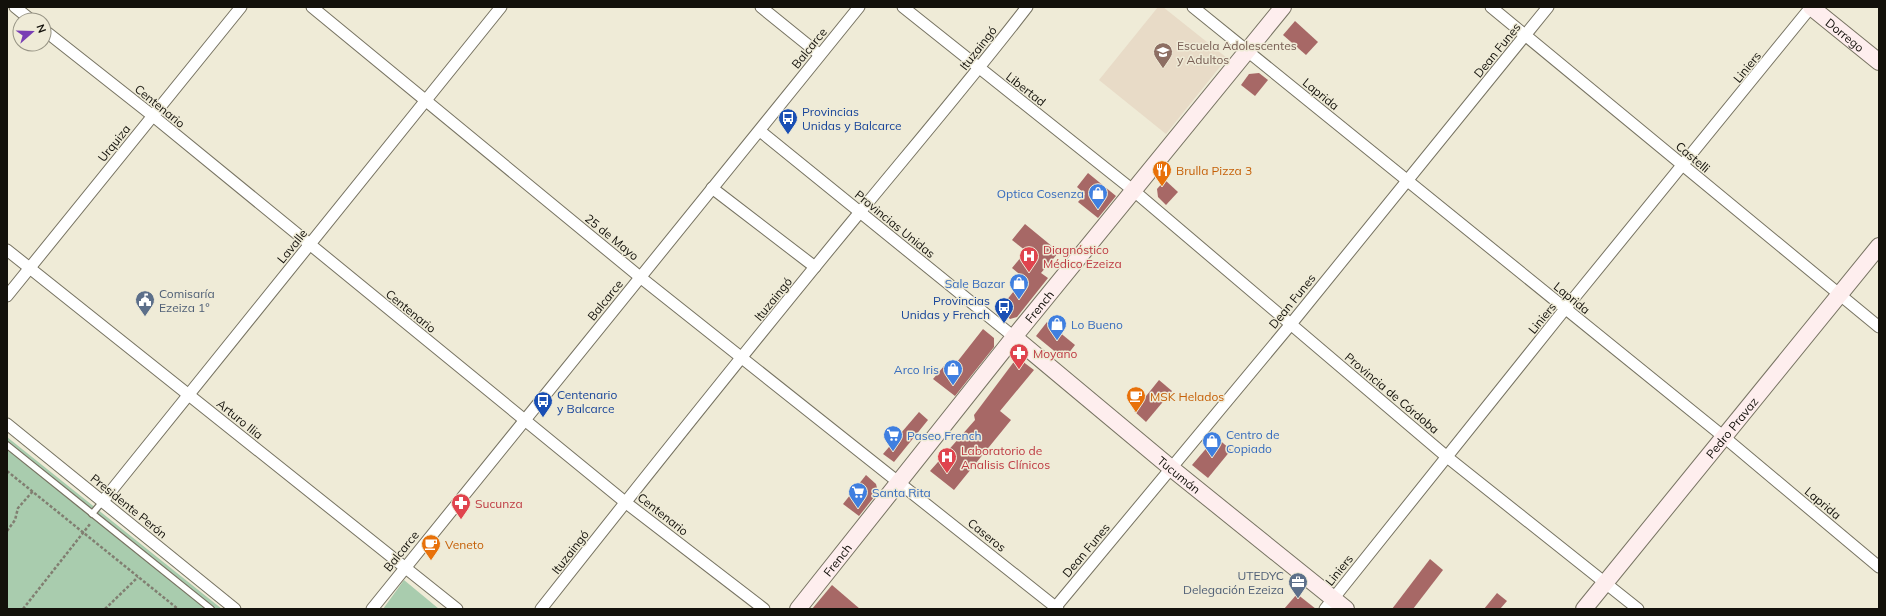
<svg xmlns="http://www.w3.org/2000/svg" width="1886" height="616" font-family="Mulish,sans-serif">
  <style>
    .education { fill: #e8dbc7 }
    .green { fill: #a9ccae }
    .building { fill: #a76866 }
    .lines { fill: none; stroke-linecap: round; stroke-linejoin: round }
    .lane-casing { stroke: #777362; stroke-width: 8 }
    .street-casing { stroke: #777362; stroke-width: 13 }
    .secondary-casing { stroke: #777362; stroke-width: 18 }
    .path { stroke: #817e71; stroke-width: 2.5; stroke-dasharray: 3 2; stroke-linecap: butt }
    .lane { stroke: #fff; stroke-width: 5.5 }
    .street { stroke: #fff; stroke-width: 11 }
    .secondary { stroke: #feeeee; stroke-width: 16 }
    .labels { text-anchor: middle; dominant-baseline: central; stroke-width: 3; stroke-linejoin: round; paint-order: stroke }
    .street-label { font-size: 12px; fill: #13110b; stroke: #efebd7 }
    .education-label { font-size: 12px; fill: #785e54; stroke: #efebd7; text-anchor: start }
    .transit-label { font-size: 12px; fill: #164399; stroke: #efebd7; text-anchor: start }
    .food-label { font-size: 12px; fill: #c56008; stroke: #efebd7; text-anchor: start }
    .shop-label { font-size: 12px; fill: #366cbe; stroke: #efebd7; text-anchor: start }
    .health-label { font-size: 12px; fill: #be3a42; stroke: #efebd7; text-anchor: start }
    .service-label { font-size: 12px; fill: #4e5e75; stroke: #efebd7; text-anchor: start }
  </style>
  <rect width="100%" height="100%" fill="#efebd7"/>
  <path class="education" d="M1158,7H1163L1227,58L1166,134L1099,80Z"/>
  <g class="green">
    <path d="M7,437L222,609H7Z"/>
    <path d="M404,580L439,609H383Z"/>
  </g>
  <g class="building">
    <path d="M1295,21L1318,42L1306,55L1283,35Z"/>
    <path d="M1259,73L1268,80L1255,96L1241,85L1249,74Z"/>
    <path d="M1088,173L1116,196L1098,218L1078,202L1085,194L1077,187Z"/>
    <path d="M1165,180L1178,192L1166,205L1158,197L1157,189Z"/>
    <path d="M1025,224L1059,252L1041,273L1048,278L1017,317L1010,319L999,310L1024,278L1012,268L1026,251L1012,240Z"/>
    <path d="M1047,322L1075,345L1064,359L1036,336Z"/>
    <path d="M983,329L994,338V347L955,396L933,379L944,366L950,371Z"/>
    <path d="M1022,361L1034,370L1000,411L1011,420L954,490L930,471L975,420L974,415L1013,363Z"/>
    <path d="M1159,380L1172,391L1146,422L1134,411Z"/>
    <path d="M919,412L928,420L894,462L883,454Z"/>
    <path d="M1216,437L1231,450L1208,478L1192,465Z"/>
    <path d="M866,475L876,484L878,492L859,516L843,504Z"/>
    <path d="M1430,559L1443,570L1413,609H1392Z"/>
    <path d="M832,585L860,609H812Z"/>
    <path d="M1497,593L1507,601L1500,609H1484Z"/>
    <path d="M1297,594L1316,609H1284Z"/>
  </g>
  <g class="lines">
    <g class="lane-casing">
      <g id="lane">
        <path d="M7,445L211,609"/>
        <path d="M92,514L103,501"/>
      </g>
    </g>
    <g class="street-casing">
      <g id="street">
        <path d="M15,7L31,20"/>
        <path d="M312,7L640,277L1058,609"/>
        <path d="M761,7L819,54"/>
        <path d="M903,7L1134,191L1447,457L1638,609"/>
        <path d="M1193,7L1724,437L1879,567"/>
        <path d="M1491,7L1879,327"/>
        <path d="M44,30L153,116L625,502L764,609"/>
        <path d="M760,131L1014,337"/>
        <path d="M712,188L815,267"/>
        <path d="M7,250L457,609"/>
        <path d="M7,296L241,7"/>
        <path d="M7,424L235,609"/>
        <path d="M103,501L501,7"/>
        <path d="M372,609L859,7"/>
        <path d="M541,609C646,476 752,343 860,212C916,144 973,77 1027,7"/>
        <path d="M1054,609L1291,324L1548,7"/>
        <path d="M1325,609L1565,309L1811,7"/>
      </g>
    </g>
    <g class="secondary-casing">
      <g id="secondary">
        <path id="s1" d="M1811,7L1879,62"/>
        <path id="s2" d="M1014,337L1171,468L1346,609"/>
        <path id="s3" d="M798,609L1014,337L1283,7"/>
        <path id="s4" d="M1584,609L1879,246"/>
      </g>
    </g>
    <g class="path">
      <path d="M7,471L178,609"/>
      <path d="M7,531L15,520L18,508L33,491"/>
      <path d="M23,609L90,524"/>
      <path d="M105,609L138,577"/>
    </g>
    <use href="#lane" class="lane"/>
    <use href="#street" class="street"/>
    <use href="#secondary" class="secondary"/>
  </g>
  <defs>
    <g id="school-pin" transform="scale(1)"><path d="M0 17L-7.5 6A9.5 9.5 0 1 1 7.5 6Z" fill="#8d6e63" stroke="#efebd7"/><path d="M0-5L7-2L0 1L-7-2ZM-4 1L0 2.5L4 1V4Q0 6-4 4Z" fill="#fff"/></g>
    <g id="bus-pin" transform="scale(1)"><path d="M0 17L-7.5 6A9.5 9.5 0 1 1 7.5 6Z" fill="#1a4fb4" stroke="#efebd7"/><path d="M-5-6H5V4H4V6H2V4H-2V6H-4V4H-5ZM-3.5-4V0h7V-4ZM-3.5 1.2v1.5H-2V1.2ZM2 1.2v1.5H3.5V1.2Z" fill="#fff"/></g>
    <g id="restaurant-pin" transform="scale(1)"><path d="M0 17L-7.5 6A9.5 9.5 0 1 1 7.5 6Z" fill="#e8710a" stroke="#efebd7"/><path d="M-5-6h1v4h1v-4h1v4h1v-4h1v5L-1.5 .5V6h-2V.5L-5-1ZM5-6V6H3V1.5H1.5Q1.5-4 5-6Z" fill="#fff"/></g>
    <g id="shop-pin" transform="scale(1)"><path d="M0 17L-7.5 6A9.5 9.5 0 1 1 7.5 6Z" fill="#3f7fe0" stroke="#efebd7"/><path d="M-5-2.5h2.3a2.7 3.5 0 0 1 5.4 0H5L5.5 6h-11ZM-1.5-2.5h3a1.5 2.3 0 0 0-3 0Z" fill="#fff"/></g>
    <g id="hospital-pin" transform="scale(1)"><path d="M0 17L-7.5 6A9.5 9.5 0 1 1 7.5 6Z" fill="#e0444e" stroke="#efebd7"/><path d="M-5-5h3v3.5h4V-5h3V5h-3V1.5h-4V5h-3Z" fill="#fff"/></g>
    <g id="civic-pin" transform="scale(1)"><path d="M0 17L-7.5 6A9.5 9.5 0 1 1 7.5 6Z" fill="#5c6f8a" stroke="#efebd7"/><path d="M-.6-6.5H3V-4.5H.6V-3L4-1V1h2V6H-6V1h2V-1L-.6-3ZM-1.2 2.5V6h2.4V2.5Z" fill="#fff"/></g>
    <g id="pharmacy-pin" transform="scale(1)"><path d="M0 17L-7.5 6A9.5 9.5 0 1 1 7.5 6Z" fill="#e0444e" stroke="#efebd7"/><path d="M-2-6h4v4h4v4h-4v4h-4v-4h-4v-4h4Z" fill="#fff"/></g>
    <g id="cafe-pin" transform="scale(1)"><path d="M0 17L-7.5 6A9.5 9.5 0 1 1 7.5 6Z" fill="#e8710a" stroke="#efebd7"/><path d="M-5.5-4.5H6V0H3Q3 3.5 0 3.5H-2.5Q-5.5 3.5-5.5 0ZM3-3.2v2h1.7v-2ZM-6 4.5H4V6H-6Z" fill="#fff"/></g>
    <g id="supermarket-pin" transform="scale(1)"><path d="M0 17L-7.5 6A9.5 9.5 0 1 1 7.5 6Z" fill="#3f7fe0" stroke="#efebd7"/><path d="M-6-5.5h2.5l.6 2H6L4.5 2H-2.5L-4.4-4H-6ZM-1.5 3.2a1.3 1.3 0 1 0 .1 0ZM3 3.2a1.3 1.3 0 1 0 .1 0Z" fill="#fff"/></g>
    <g id="office-pin" transform="scale(1)"><path d="M0 17L-7.5 6A9.5 9.5 0 1 1 7.5 6Z" fill="#5c6f8a" stroke="#efebd7"/><path d="M-6-3h4V-5.5h4V-3h4V5H-6ZM-1-4.5V-3h2v-1.5ZM-6 0V1H6V0Z" fill="#fff"/></g>
  </defs>
  <g fill-rule="evenodd">
    <use href="#school-pin" x="1163" y="52"/>
    <use href="#bus-pin" x="788" y="118"/>
    <use href="#restaurant-pin" x="1162" y="170"/>
    <use href="#shop-pin" x="1098" y="193"/>
    <use href="#hospital-pin" x="1029" y="256"/>
    <use href="#shop-pin" x="1019" y="283"/>
    <use href="#civic-pin" x="145" y="300"/>
    <use href="#bus-pin" x="1004" y="307"/>
    <use href="#shop-pin" x="1057" y="324"/>
    <use href="#pharmacy-pin" x="1019" y="353"/>
    <use href="#shop-pin" x="953" y="369"/>
    <use href="#cafe-pin" x="1136" y="396"/>
    <use href="#bus-pin" x="543" y="401"/>
    <use href="#supermarket-pin" x="893" y="435"/>
    <use href="#shop-pin" x="1212" y="441"/>
    <use href="#hospital-pin" x="947" y="457"/>
    <use href="#supermarket-pin" x="858" y="492"/>
    <use href="#pharmacy-pin" x="461" y="503"/>
    <use href="#cafe-pin" x="431" y="544"/>
    <use href="#office-pin" x="1298" y="582"/>
  </g>
  <g class="labels">
    <g class="street-label">
      <text stroke="none"><textPath href="#s1" startOffset="44">Dorrego</textPath></text>
      <text transform="translate(809 48) rotate(-51)">Balcarce</text>
      <text transform="translate(978 48) rotate(-52)">Ituzaingó</text>
      <text transform="translate(1497 50) rotate(-51)">Dean Funes</text>
      <text transform="translate(1747 67) rotate(-51)">Liniers</text>
      <text transform="translate(1026 89) rotate(38)">Libertad</text>
      <text transform="translate(1321 94) rotate(39)">Laprida</text>
      <text transform="translate(160 106) rotate(39)">Centenario</text>
      <text transform="translate(114 143) rotate(-51)">Urquiza</text>
      <text transform="translate(1693 157) rotate(40)">Castelli</text>
      <text transform="translate(895 224) rotate(39)">Provincias Unidas</text>
      <text transform="translate(612 237) rotate(39)">25 de Mayo</text>
      <text transform="translate(292 246) rotate(-51)">Lavalle</text>
      <text transform="translate(1572 298) rotate(39)">Laprida</text>
      <text transform="translate(773 299) rotate(-51)">Ituzaingó</text>
      <text transform="translate(605 300) rotate(-51)">Balcarce</text>
      <text transform="translate(1292 301) rotate(-51)">Dean Funes</text>
      <text stroke="none"><textPath href="#s3" startOffset="387">French</textPath></text>
      <text transform="translate(411 311) rotate(39)">Centenario</text>
      <text transform="translate(1542 318) rotate(-51)">Liniers</text>
      <text transform="translate(1392 393) rotate(40)">Provincia de Córdoba</text>
      <text transform="translate(240 419) rotate(39)">Arturo Ilia</text>
      <text stroke="none"><textPath href="#s4" startOffset="234">Pedro Pravaz</textPath></text>
      <text stroke="none"><textPath href="#s2" startOffset="215">Tucumán</textPath></text>
      <text transform="translate(1823 503) rotate(40)">Laprida</text>
      <text transform="translate(129 506) rotate(39)">Presidente Perón</text>
      <text transform="translate(663 514) rotate(38)">Centenario</text>
      <text transform="translate(987 535) rotate(39)">Caseros</text>
      <text transform="translate(1086 550) rotate(-50)">Dean Funes</text>
      <text transform="translate(401 551) rotate(-51)">Balcarce</text>
      <text transform="translate(570 552) rotate(-52)">Ituzaingó</text>
      <text stroke="none"><textPath href="#s3" startOffset="63">French</textPath></text>
      <text transform="translate(1339 570) rotate(-51)">Liniers</text>
    </g>
    <g class="education-label">
      <text x="1177" y="45">Escuela Adolescentes<tspan x="1177" dy="14">y Adultos</tspan></text>
    </g>
    <g class="transit-label">
      <text x="802" y="111">Provincias<tspan x="802" dy="14">Unidas y Balcarce</tspan></text>
      <text x="990" y="300" text-anchor="end">Provincias<tspan x="990" dy="14">Unidas y French</tspan></text>
      <text x="557" y="394">Centenario<tspan x="557" dy="14">y Balcarce</tspan></text>
    </g>
    <g class="food-label">
      <text x="1176" y="170">Brulla Pizza 3</text>
      <text x="1150" y="396">MSK Helados</text>
      <text x="445" y="544">Veneto</text>
    </g>
    <g class="shop-label">
      <text x="1084" y="193" text-anchor="end">Optica Cosenza</text>
      <text x="1005" y="283" text-anchor="end">Sale Bazar</text>
      <text x="1071" y="324">Lo Bueno</text>
      <text x="939" y="369" text-anchor="end">Arco Iris</text>
      <text x="1226" y="434">Centro de<tspan x="1226" dy="14">Copiado</tspan></text>
      <text x="907" y="435">Paseo French</text>
      <text x="872" y="492">Santa Rita</text>
    </g>
    <g class="health-label">
      <text x="1043" y="249">Diagnóstico<tspan x="1043" dy="14">Médico Ezeiza</tspan></text>
      <text x="1033" y="353">Moyano</text>
      <text x="961" y="450">Laboratorio de<tspan x="961" dy="14">Analisis Clínicos</tspan></text>
      <text x="475" y="503">Sucunza</text>
    </g>
    <g class="service-label">
      <text x="159" y="293">Comisaría<tspan x="159" dy="14">Ezeiza 1°</tspan></text>
      <text x="1284" y="575" text-anchor="end">UTEDYC<tspan x="1284" dy="14">Delegación Ezeiza</tspan></text>
    </g>
  </g>
  <rect width="1886" height="616" fill="none" stroke="#13110b" stroke-width="16"/>
  <g transform="translate(32 32) rotate(70)"><circle r="19" fill="#efebd7" stroke="#979485"/>
  <path d="M0-3L7 15L0 10L-7 15Z" fill="#783eb4"/>
  <text y="-6" font-size="11" font-weight="bold" text-anchor="middle" fill="#13110b">N</text>
  </g>
</svg>
